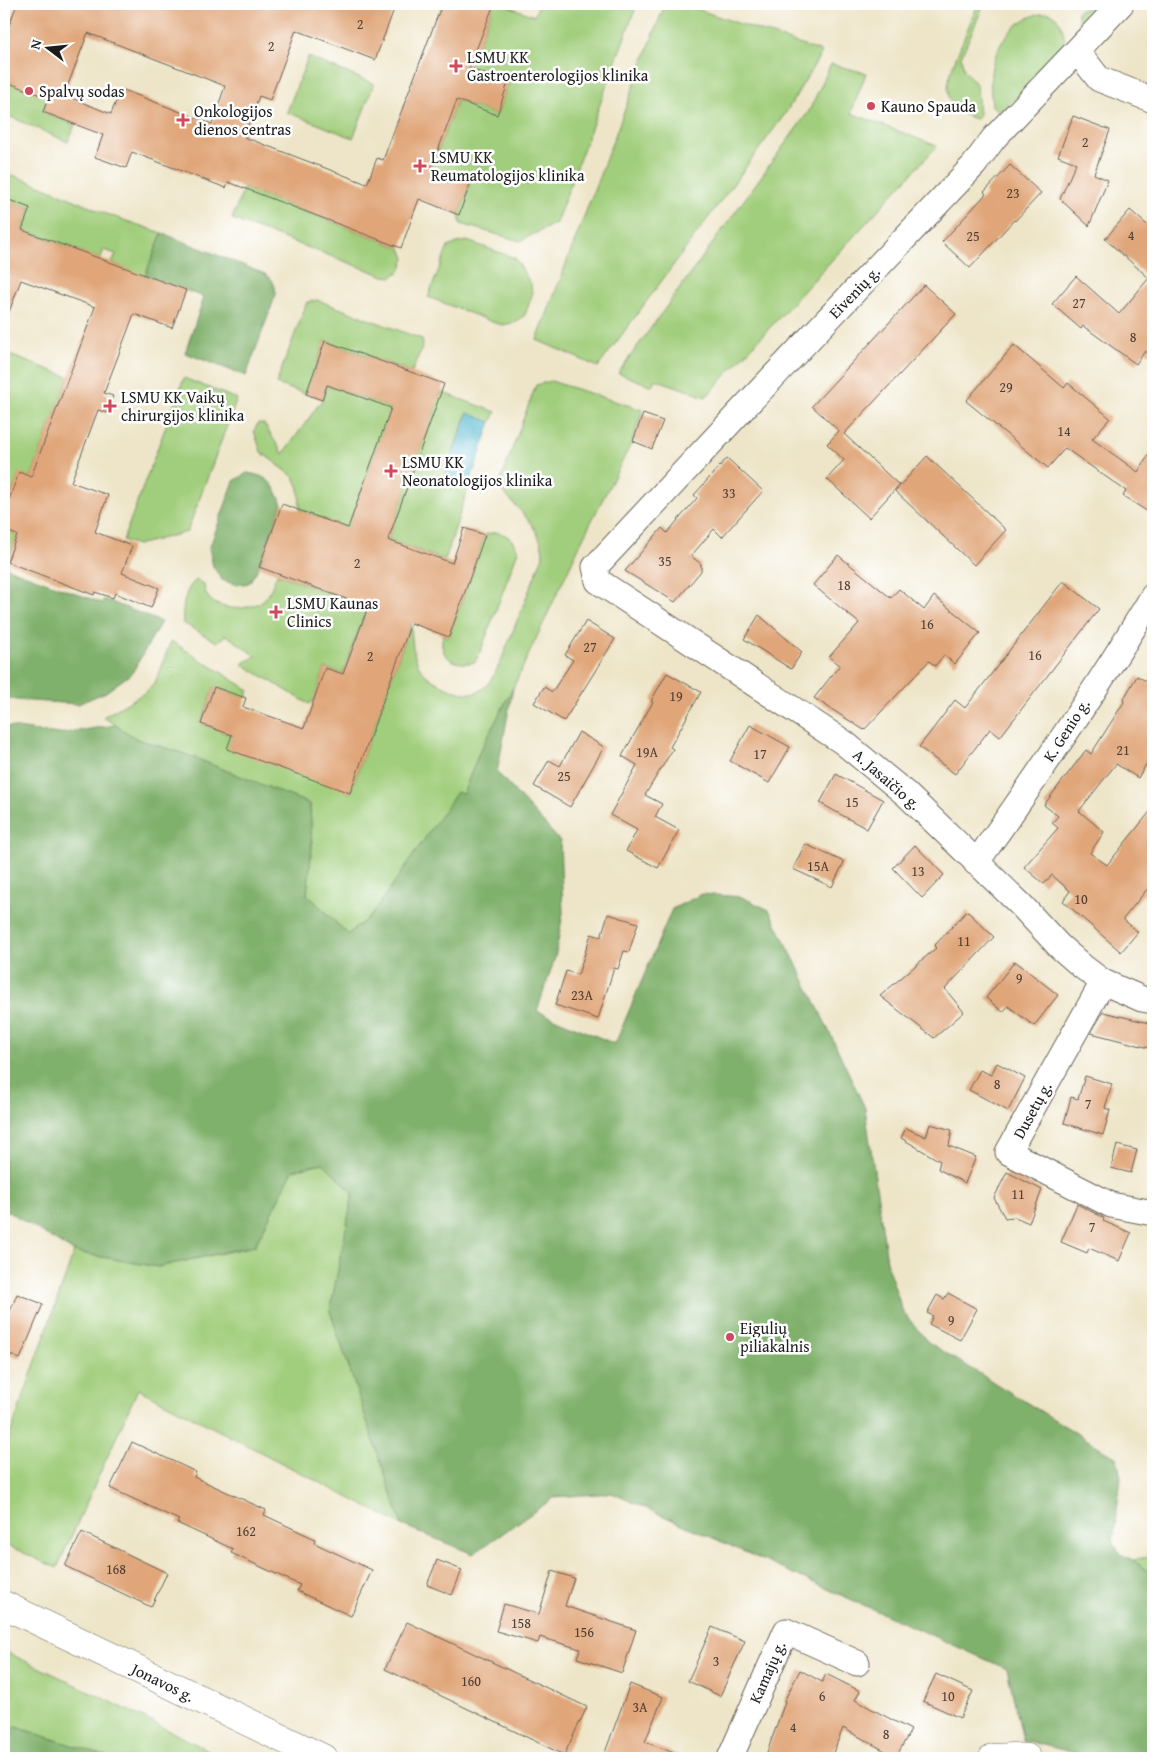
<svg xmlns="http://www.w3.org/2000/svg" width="1157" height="1762" font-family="'Gentium Book Plus',serif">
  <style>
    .green { fill: #a1ce7c; stroke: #5e754c }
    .forest { fill: #80b16c; stroke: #4e6644 }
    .water { fill: #4cb3ca; stroke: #346873 }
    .building { fill: #e0a679; fill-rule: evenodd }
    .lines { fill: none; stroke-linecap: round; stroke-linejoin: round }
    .minor-casing { stroke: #666258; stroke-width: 27 }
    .primary-casing { stroke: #666258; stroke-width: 29 }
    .minor { stroke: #fff; stroke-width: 25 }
    .primary { stroke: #fff; stroke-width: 28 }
    .poi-dot { fill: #d1495b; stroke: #fff; stroke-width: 2 }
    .labels { text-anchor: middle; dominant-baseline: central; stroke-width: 5; stroke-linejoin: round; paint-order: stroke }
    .number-label { font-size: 14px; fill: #4d3e33 }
    .poi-label { font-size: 16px; fill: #1c1c1c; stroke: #fff; text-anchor: start }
    .street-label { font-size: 16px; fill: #1c1c1c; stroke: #fff }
  </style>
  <rect width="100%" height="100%" fill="#fff"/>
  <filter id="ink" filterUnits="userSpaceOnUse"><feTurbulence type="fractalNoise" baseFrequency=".02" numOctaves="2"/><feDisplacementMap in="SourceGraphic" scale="10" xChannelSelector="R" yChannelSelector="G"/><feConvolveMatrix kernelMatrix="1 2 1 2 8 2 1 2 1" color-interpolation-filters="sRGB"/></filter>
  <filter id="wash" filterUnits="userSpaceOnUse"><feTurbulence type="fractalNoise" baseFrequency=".0096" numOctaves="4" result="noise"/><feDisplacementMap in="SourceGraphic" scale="20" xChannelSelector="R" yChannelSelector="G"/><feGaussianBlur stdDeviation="1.12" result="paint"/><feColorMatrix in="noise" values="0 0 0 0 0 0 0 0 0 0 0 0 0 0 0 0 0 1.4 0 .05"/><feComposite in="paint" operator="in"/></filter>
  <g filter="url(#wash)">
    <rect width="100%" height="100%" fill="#eee5c8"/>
    <g class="green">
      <path d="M494,4H503L534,16L539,4H637L556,223L520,241L461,224L459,215L470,184L431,169L457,100L497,115L508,83L469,68Z"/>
      <path d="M665,4H682L822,52L785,114L598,367L537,340Z"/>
      <path d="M978,4H984L961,57L964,70L977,85L979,115L978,118L975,119C935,106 948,77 960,48C966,33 972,18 978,4Z"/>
      <path d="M1103,5L1081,30L1077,12L1079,10Z"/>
      <path d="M1051,13C1062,20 1065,35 1065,47L1004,110H997L992,106C991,93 989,80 992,67C998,39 1021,12 1051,13Z"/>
      <path d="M308,57L374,84L353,138L287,112Z"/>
      <path d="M831,64L866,73L851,113L937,146L706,397L655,379L652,386L618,373L809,111Z"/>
      <path d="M11,83L48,98L43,112L75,125L68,142L4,114V95H6Z"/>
      <path d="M4,172L47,188L106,214L162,233L145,276L112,263L116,254L104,250L100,259L37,235L21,232L30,208L4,199Z"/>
      <path d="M244,188L401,248L405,258L401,270L392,277L384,276L232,219Z"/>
      <path d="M467,241L515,258L531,284L532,295L525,315L517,322L503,325L495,323L428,297L448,247L457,243Z"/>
      <path d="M317,300L422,339L423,345L412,372L325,341L306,394L276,384L307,302Z"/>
      <path d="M4,353L69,377L31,477L19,473L4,514Z"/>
      <path d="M184,378L237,399L187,532L137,545L123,540Z"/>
      <path d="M551,381L643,410L631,444L584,536L513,688L479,753L463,794L457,793L371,916L348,934L307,894L312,847L310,804L185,754L137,739L103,717L146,692L155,683L171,641L249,690L246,698L214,687L201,724L232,735L350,793L411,623C412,639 412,655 420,668C428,682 467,701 481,690C491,683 496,671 501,661L543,556C543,529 517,508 500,489L501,479L536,385Z"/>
      <path d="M327,385L391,408L348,528L300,510L299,488L294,477L261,452L254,431L258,423L264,424L283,454L322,400Z"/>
      <path d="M441,392L496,412L491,422L467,413L443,479L468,488L445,560L388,540Z"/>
      <path d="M4,530L17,535L7,562V568L4,569Z"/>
      <path d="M495,532C509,535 512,538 518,551L481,650L475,662C456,667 437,657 443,635L449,637L485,535Z"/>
      <path d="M277,574L338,596L377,580L343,674L325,668L314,700L309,704L242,664L256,656L226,635L217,642L183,623C182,609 184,589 196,580L204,584C204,612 245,613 262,601C270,596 273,582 277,574Z"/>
      <path d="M323,1163L353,1193L330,1311L402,1525L138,1389L57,1568L4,1544V1452L74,1252L158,1267L255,1246L293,1170Z"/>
      <path d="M1153,1556V1575L1133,1560Z"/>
      <path d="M4,1651L85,1689L224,1758H111L4,1723Z"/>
    </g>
    <g class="forest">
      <path d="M162,233L265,274C273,280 275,284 276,294L246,376L185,353L204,297L145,276Z"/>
      <path d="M247,473C269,476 274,484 282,504L259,567L249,583L237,585L222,580L213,566L209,549L234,481Z"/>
      <path d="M7,568L102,603L104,599L161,622L132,673L106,692L78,704L17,700L4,698V569Z"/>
      <path d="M513,688L497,772L560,841L563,913L555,958L537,1011L615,1044L672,909L702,894L742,897L769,910L813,997L865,1108L888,1268L903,1312L928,1342L1117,1458L1121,1478L1113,1541L1120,1554L1133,1560L1153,1575V1758H1095L1023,1740L1007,1669L612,1493L555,1497L473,1554L402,1525L330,1311L353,1193L323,1163L293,1170L255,1245L158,1267L74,1252L4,1209V726L58,734L115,725L137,739L185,754L310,804L312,847L307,894L348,934L371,916L457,792L463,794L479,753Z"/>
      <path d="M4,1723L111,1758H4Z"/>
    </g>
    <path class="water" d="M468,413L491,422L468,488L443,480Z"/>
    <g id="blocks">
      <g class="building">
        <path d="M17,4H396L375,60L296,30L270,100L259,96L244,137L367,184L377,158L383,160L442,4H494L469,68L508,83L497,115L457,100L431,169L470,184L459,215L419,199L401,248L228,182L226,188L132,152L126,168L95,157L103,135L43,112L48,98L4,81V39ZM88,33L225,86L212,124L121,89L111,114L64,95Z"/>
        <path d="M1073,116L1110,130L1094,174L1108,180L1089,226L1060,199L1076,163L1058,156Z"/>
        <path d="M1010,165L1041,193L1015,221L1014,220L970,268L942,242L986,194L984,192Z"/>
        <path d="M4,198L30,208L22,230L186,290L172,328L134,314L104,393L113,396L107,413L98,410L71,482L108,495L95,532L132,546L122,573L159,588L151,608L115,593L113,598L95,592L94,595L7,562L17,535L4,530V514L19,472L31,477L95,307L21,280L6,320H4Z"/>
        <path d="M1130,210L1153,230V357L1145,351L1136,364L1083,326L1081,329L1052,304L1076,276L1119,314L1149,278L1105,239Z"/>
        <path d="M924,285L956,314L844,434L899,485L869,518L827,479L844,460L827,444L839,431L812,406Z"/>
        <path d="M325,341L444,384L388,540L452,563L464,528L485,535L449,637L411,623L350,793L227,749L232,735L201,724L214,687L246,698L243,707L304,728L325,668L343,674L368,607L259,567L282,504L348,528L391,408L327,385L322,400L306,394Z"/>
        <path d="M1014,345L1064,388L1068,383L1110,418L1092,439L1138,472L1153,448V515L1123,496L1126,491L1065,448L1048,468L966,401Z"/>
        <path d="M643,414L663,421L652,449L633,441Z"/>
        <path d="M927,456L1006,530L974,565L895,491Z"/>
        <path d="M727,458L763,491L722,537L714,529L691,556L701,564V571L675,602L625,571L662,528L667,533L697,498L694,495Z"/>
        <path d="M838,555L891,598L899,589L924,610L934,596L980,633L955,664L944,655L935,666L929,661L864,730L814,698L840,665L829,657L859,623L813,585Z"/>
        <path d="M1063,581L1099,609L1000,737L990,729L955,774L919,747L955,700L965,708Z"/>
        <path d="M759,615L802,652L791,669L744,639Z"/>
        <path d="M586,621L615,639L564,721L534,703L544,687L552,692L573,660L565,655Z"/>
        <path d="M667,673L701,692L670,747L673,749L645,795L662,804L655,817L679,830L658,868L626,851L637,830L610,815L637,765L622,756L653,702L651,701Z"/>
        <path d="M1137,676L1153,685V753L1138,778L1116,764L1079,811L1104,832L1090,853L1107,865L1153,808V882L1123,919L1138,932L1121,952L1063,901L1070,891L1052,875L1044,884L1024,867L1058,828L1052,823L1058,816L1044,805L1086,750L1091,754L1124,702L1123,700Z"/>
        <path d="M750,725L790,747L769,783L730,761Z"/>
        <path d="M579,732L604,747L570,807L534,786L549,760L560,766Z"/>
        <path d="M836,774L883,800L867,829L820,803Z"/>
        <path d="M805,844L844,862L832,887L793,869Z"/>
        <path d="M915,845L944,875L922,898L893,868Z"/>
        <path d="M967,911L994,937L945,989L964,1012L934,1038L880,996L936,948L934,946Z"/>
        <path d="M608,914L638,923L629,952L624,951L618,969L614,968L598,1019L555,1005L566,971L578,975L591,934L601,937Z"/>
        <path d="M1015,961L1058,995L1034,1026L1008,1006L1003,1012L986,998Z"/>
        <path d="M1103,1012L1153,1024V1049L1091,1033Z"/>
        <path d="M997,1063L1025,1078L1008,1111L969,1090L980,1070L991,1075Z"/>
        <path d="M1085,1076L1112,1084L1105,1108L1110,1110L1103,1135L1064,1123L1071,1097L1078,1099Z"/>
        <path d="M930,1124L952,1130L949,1146L976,1157L965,1183L938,1169L940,1161L901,1138L906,1128L926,1137Z"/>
        <path d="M1117,1145L1137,1150L1131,1173L1111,1168Z"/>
        <path d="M1007,1172L1042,1190L1029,1223L1015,1217L1005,1218L994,1198Z"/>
        <path d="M1077,1204L1104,1218L1103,1221L1131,1233L1119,1261L1089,1248L1087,1253L1061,1242Z"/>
        <path d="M948,1293L977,1309L960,1340L929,1324L933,1316L927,1313L937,1295L944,1299Z"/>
        <path d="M17,1294L43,1304L20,1359L4,1352V1326Z"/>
        <path d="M132,1442L196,1472L194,1477L266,1510L264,1515L315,1539L314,1543L372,1570L351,1616L297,1591L300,1585L231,1553L233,1549L177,1523L179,1520L110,1488Z"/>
        <path d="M82,1532L167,1573L151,1607L65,1566Z"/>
        <path d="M437,1560L462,1570L452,1595L427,1585Z"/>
        <path d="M552,1571L574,1578L565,1606L636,1630L622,1673L577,1658L580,1649L540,1637L538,1643L496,1631L504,1604L539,1614Z"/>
        <path d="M407,1622L587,1707L564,1755L385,1669Z"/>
        <path d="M712,1627L745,1641L720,1696L688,1681Z"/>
        <path d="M800,1670L822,1682L826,1674L860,1691L855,1700L911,1730L896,1757L843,1728L831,1758H775L766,1755L785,1702L784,1701Z"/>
        <path d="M936,1674L973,1691L960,1718L923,1701Z"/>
        <path d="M630,1684L663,1697L645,1742L682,1756V1758H603Z"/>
      </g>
    </g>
  </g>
  <g filter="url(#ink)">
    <use href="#blocks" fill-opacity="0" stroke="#666258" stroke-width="1"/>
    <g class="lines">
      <g class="minor-casing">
        <g id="minor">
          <path d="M1121,4L994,138L974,165L737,415L595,567L598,581L843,742L906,794L1021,905L1059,946L1083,967L1103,982L1142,999L1153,1001"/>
          <path d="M1077,51L1099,79L1153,100"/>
          <path d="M976,863C1038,776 1098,687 1153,596"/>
          <path d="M1103,982L1008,1152L1111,1205L1153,1213"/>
          <path d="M730,1758L786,1631L857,1663"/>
        </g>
      </g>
      <g class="primary-casing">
        <g id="primary">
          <path d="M4,1605L323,1758"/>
          <path d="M993,1758L1013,1757L1027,1758"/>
        </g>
      </g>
      <use href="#minor" class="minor"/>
      <use href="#primary" class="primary"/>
    </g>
  </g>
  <g class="poi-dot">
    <path d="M453.5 58.5h5v5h5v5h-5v5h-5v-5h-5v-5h5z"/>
    <circle cx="29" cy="91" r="5"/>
    <circle cx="871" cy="106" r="5"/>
    <path d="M180.5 112.5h5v5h5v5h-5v5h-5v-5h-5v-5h5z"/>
    <path d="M417.5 158.5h5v5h5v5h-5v5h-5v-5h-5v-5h5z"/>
    <path d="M107.5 398.5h5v5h5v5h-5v5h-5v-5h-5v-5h5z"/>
    <path d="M388.5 463.5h5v5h5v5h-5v5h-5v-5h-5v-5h5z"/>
    <path d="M273.5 604.5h5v5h5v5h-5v5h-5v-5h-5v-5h5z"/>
    <circle cx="730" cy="1337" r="5"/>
  </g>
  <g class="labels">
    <g class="number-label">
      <text x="360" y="24">2</text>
      <text x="271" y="46">2</text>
      <text x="1085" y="142">2</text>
      <text x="1013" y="193">23</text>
      <text x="1131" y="235">4</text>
      <text x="973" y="236">25</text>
      <text x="1079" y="303">27</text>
      <text x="1133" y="337">8</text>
      <text x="1006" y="387">29</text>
      <text x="1064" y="431">14</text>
      <text x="729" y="493">33</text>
      <text x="665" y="561">35</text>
      <text x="357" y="563">2</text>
      <text x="844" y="585">18</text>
      <text x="927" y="624">16</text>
      <text x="590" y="647">27</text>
      <text x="1035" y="655">16</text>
      <text x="370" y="656">2</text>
      <text x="676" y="696">19</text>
      <text x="1123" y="750">21</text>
      <text x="647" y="752">19A</text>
      <text x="760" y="754">17</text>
      <text x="564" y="776">25</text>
      <text x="852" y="802">15</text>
      <text x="818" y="866">15A</text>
      <text x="918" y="871">13</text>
      <text x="1081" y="899">10</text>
      <text x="964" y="941">11</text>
      <text x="1019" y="978">9</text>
      <text x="582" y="995">23A</text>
      <text x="997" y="1084">8</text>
      <text x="1088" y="1104">7</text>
      <text x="1018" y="1194">11</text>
      <text x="1092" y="1227">7</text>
      <text x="951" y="1320">9</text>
      <text x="246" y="1531">162</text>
      <text x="116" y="1569">168</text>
      <text x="521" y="1623">158</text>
      <text x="584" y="1632">156</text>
      <text x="716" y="1661">3</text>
      <text x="471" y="1681">160</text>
      <text x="822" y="1696">6</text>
      <text x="948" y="1696">10</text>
      <text x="640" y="1707">3A</text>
      <text x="793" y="1727">4</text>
      <text x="886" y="1734">8</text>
    </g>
    <g class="poi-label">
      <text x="467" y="57">LSMU KK<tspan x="467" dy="18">Gastroenterologijos klinika</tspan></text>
      <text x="39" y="91">Spalvų sodas</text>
      <text x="881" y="106">Kauno Spauda</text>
      <text x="194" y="111">Onkologijos<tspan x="194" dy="18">dienos centras</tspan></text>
      <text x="431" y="157">LSMU KK<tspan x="431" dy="18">Reumatologijos klinika</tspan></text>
      <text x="121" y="397">LSMU KK Vaikų<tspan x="121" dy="18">chirurgijos klinika</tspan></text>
      <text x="402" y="462">LSMU KK<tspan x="402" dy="18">Neonatologijos klinika</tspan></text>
      <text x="287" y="603">LSMU Kaunas<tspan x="287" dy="18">Clinics</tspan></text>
      <text x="740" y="1328">Eigulių<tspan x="740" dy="18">piliakalnis</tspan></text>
    </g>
    <g class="street-label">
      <text transform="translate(854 292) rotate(-46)">Eivenių g.</text>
      <text transform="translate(1066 730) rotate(-57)">K. Genio g.</text>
      <text transform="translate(887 779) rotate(41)">A. Jasaičio g.</text>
      <text transform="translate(1032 1110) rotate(-61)">Dusetų g.</text>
      <text transform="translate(767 1672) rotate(-66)">Kamajų g.</text>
      <text transform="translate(163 1682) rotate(26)">Jonavos g.</text>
    </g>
  </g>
  <rect width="1157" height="1762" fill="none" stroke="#fff" stroke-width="20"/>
  <g transform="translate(48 48) rotate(286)" stroke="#ffffff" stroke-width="4" paint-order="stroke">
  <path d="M0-4L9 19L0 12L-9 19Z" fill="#1c1c1c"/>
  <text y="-8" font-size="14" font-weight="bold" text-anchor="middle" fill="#1c1c1c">N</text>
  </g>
</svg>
